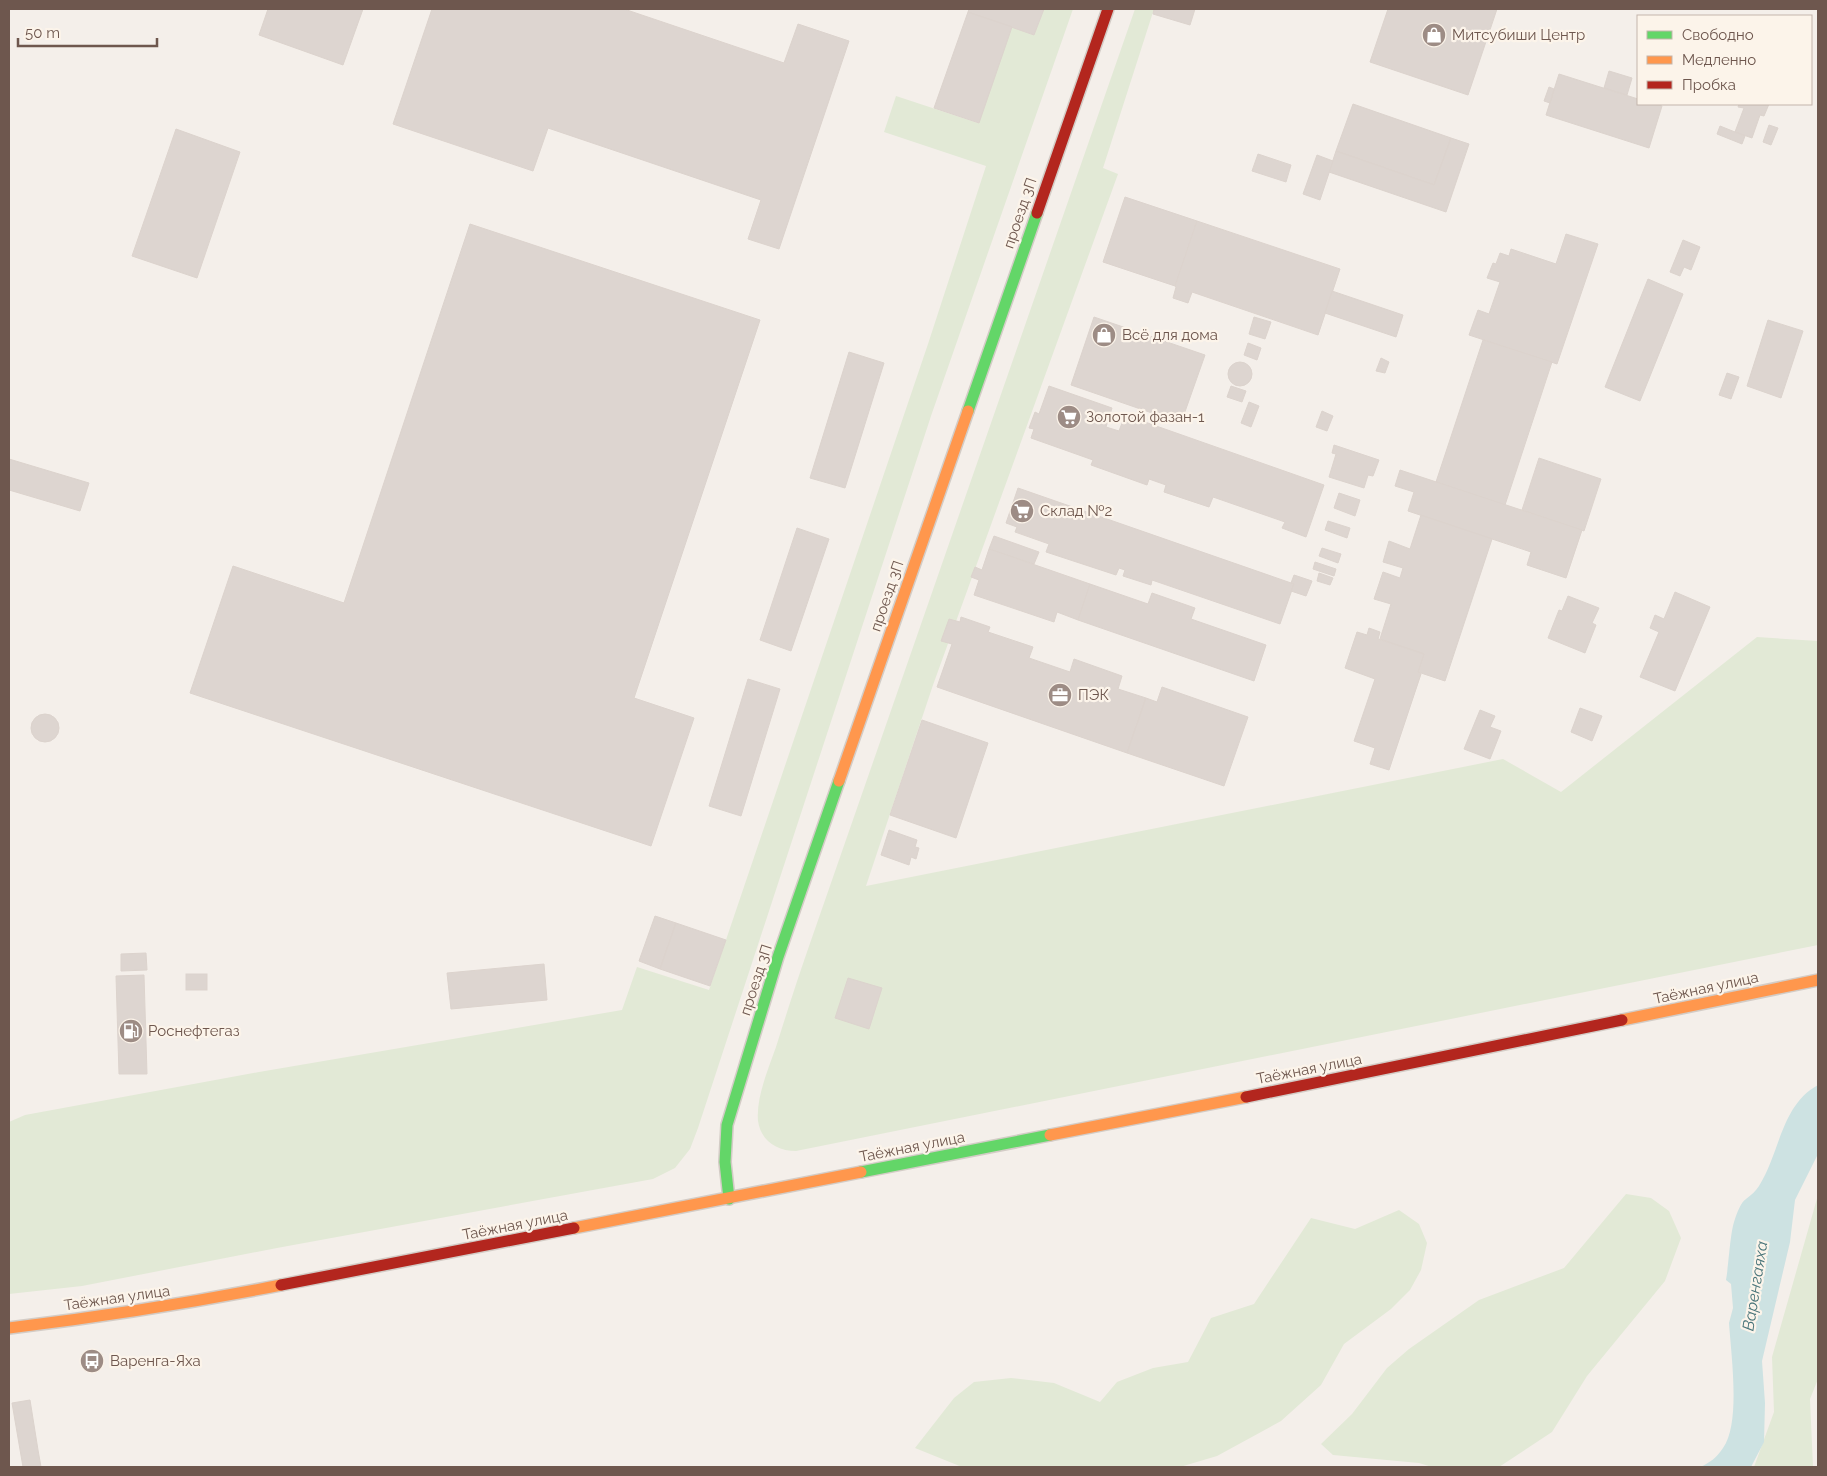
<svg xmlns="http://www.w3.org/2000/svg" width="1827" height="1476" font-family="Raleway,sans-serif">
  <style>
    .green { fill: #e2e9d6 }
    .water { fill: #cde2e2 }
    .building { fill: #ddd5d0; stroke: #dcd3cd }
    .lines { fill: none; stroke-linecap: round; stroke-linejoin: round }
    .fast-casing { stroke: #d3ccc6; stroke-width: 14 }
    .slow-casing { stroke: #d3ccc6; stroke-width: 14 }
    .jam-casing { stroke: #d3ccc6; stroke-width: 14 }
    .fast { stroke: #63d668; stroke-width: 11 }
    .slow { stroke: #ff974d; stroke-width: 11 }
    .jam { stroke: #b3261e; stroke-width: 11 }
    .labels { text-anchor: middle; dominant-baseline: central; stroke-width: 4.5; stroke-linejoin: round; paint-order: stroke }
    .poi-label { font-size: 15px; fill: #6e574e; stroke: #fcf4ea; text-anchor: start }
    .street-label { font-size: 15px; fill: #6e574e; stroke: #fcf4ea }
    .water-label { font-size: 16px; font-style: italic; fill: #477378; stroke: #fcf4ea }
  </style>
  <rect width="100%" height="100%" fill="#f4efea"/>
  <g class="green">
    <path d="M1044,9H1073L931,416L698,1128L690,1149L675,1168L653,1179L277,1248L82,1286L9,1294V1122L25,1115L259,1072L622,1010L637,967L709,990L928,344L986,166L884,132L896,96L978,123L1012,27L1034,35Z"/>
    <path d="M1135,9H1154L1103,168L1118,174L933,685L866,886L1503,759L1561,792L1757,637L1818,641V945L796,1151C777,1151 761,1141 758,1121C756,1097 768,1070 776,1047C786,1015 796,984 807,952Z"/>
    <path d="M1626,1194L1651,1198L1669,1211L1681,1238L1665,1281L1587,1376L1552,1432L1499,1467H1432L1419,1463L1333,1455L1321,1444L1352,1414L1387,1368L1409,1349L1479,1300L1564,1268Z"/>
    <path d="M1818,1195V1379L1810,1399L1813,1467H1754L1774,1412L1772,1357Z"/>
    <path d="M1399,1210L1419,1224L1427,1243L1421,1270L1410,1290L1391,1309L1344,1344L1321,1385L1281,1421L1217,1456L1180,1467H962L915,1448L954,1398L974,1382L1011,1378L1054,1383L1100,1402L1117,1382L1153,1368L1188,1362L1211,1318L1254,1304L1311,1218L1355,1229Z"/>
  </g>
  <path class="water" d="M1818,1085V1154L1795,1200L1790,1242L1762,1361L1765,1403L1764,1442L1751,1467H1700C1710,1463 1717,1457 1723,1448C1741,1424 1731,1354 1729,1323L1733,1308L1731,1284L1726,1280C1729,1264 1730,1232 1735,1219C1737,1213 1741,1202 1746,1199C1751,1195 1756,1191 1759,1186C1780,1153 1781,1105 1818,1085Z"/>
  <g class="building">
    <path d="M268,9H363L343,65L259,35Z"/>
    <path d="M432,9H624L784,63L798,24L849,41L779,249L748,239L761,200L548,128L533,171L393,124Z"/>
    <path d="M969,9H1044L1034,35L968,12Z"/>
    <path d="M1154,9H1195L1190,25L1153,14Z"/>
    <path d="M1388,9H1497L1468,95L1370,62Z"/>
    <path d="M968,12L1012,27L979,123L934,108Z"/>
    <path d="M1609,71L1632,78L1627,95L1604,88Z"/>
    <path d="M1559,74L1638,99V104H1654L1662,106L1649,148L1546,115Z"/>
    <path d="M1549,87L1554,89L1550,103L1544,101Z"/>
    <path d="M1353,104L1451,138L1434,185L1336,151Z"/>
    <path d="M1739,104H1769L1764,116L1760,115L1752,138L1735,132L1744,108L1738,107Z"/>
    <path d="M1769,125L1778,128L1771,145L1763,142Z"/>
    <path d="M1720,126L1745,136L1742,144L1717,134Z"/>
    <path d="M176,129L240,152L197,278L132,256Z"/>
    <path d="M1451,138L1469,144L1446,212L1329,172L1336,151L1434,185Z"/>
    <path d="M1258,154L1291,165L1286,182L1252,171Z"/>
    <path d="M1317,155L1333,161L1320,200L1303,194Z"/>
    <path d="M1125,197L1197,221L1175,286L1103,262Z"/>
    <path d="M1197,221L1340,269L1318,335L1192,292L1188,303L1173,298L1176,287L1175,286Z"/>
    <path d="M470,224L760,320L634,698L694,718L651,846L190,693L233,566L344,603Z"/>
    <path d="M1566,234L1598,244L1557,364L1469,335L1478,310L1489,314L1500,282L1487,278L1493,263L1496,264L1500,253L1509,256L1511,249L1556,264Z"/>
    <path d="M1683,240L1700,247L1691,270L1684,267L1680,276L1670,272Z"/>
    <path d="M1648,279L1683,294L1640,401L1605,387Z"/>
    <path d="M1332,291L1403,315L1396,337L1325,313Z"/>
    <path d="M1094,317L1205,355L1181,423L1071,385Z"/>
    <path d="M1254,317L1271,322L1265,339L1249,334Z"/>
    <path d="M1768,320L1803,331L1781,398L1747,386Z"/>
    <path d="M1483,340L1552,362L1505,505L1436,482Z"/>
    <path d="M1248,343L1261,348L1257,360L1244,355Z"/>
    <path d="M849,352L884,363L845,488L810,478Z"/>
    <path d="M1381,358L1389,362L1385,373L1376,371Z"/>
    <circle cx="1240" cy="374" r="12"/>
    <path d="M1727,373L1739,377L1731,399L1719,395Z"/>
    <path d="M1049,386L1112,408L1106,427L1119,431L1125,415L1324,485L1306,537L1282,528L1285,522L1213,497L1209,507L1164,492L1166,485L1149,479L1147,485L1091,465L1093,460L1031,438L1034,429L1029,428L1035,412L1039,414Z"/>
    <path d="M1231,386L1246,391L1242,402L1227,397Z"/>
    <path d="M1249,402L1259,406L1251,427L1241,423Z"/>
    <path d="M1322,411L1333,416L1327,431L1316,427Z"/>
    <path d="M1334,445L1379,460L1373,476L1368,475L1364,488L1329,477L1336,454L1332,453Z"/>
    <path d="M1539,458L1601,479L1584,531L1522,510Z"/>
    <path d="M9,459L89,483L80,511L9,490Z"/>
    <path d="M1400,470L1582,530L1566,578L1527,565L1531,552L1408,511L1414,492L1395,486Z"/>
    <path d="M1018,488L1294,584L1280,624L1152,580L1151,585L1123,576L1125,570L1119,568L1116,575L1046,552L1049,544L1015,532L1017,527L1006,523Z"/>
    <path d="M1339,493L1360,500L1355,516L1334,508Z"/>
    <path d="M1421,515L1492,539L1445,681L1418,672L1424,654L1380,639L1391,604L1374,599L1383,572L1400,578L1403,568L1383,562L1389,541L1410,549Z"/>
    <path d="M1328,521L1350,528L1347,538L1325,530Z"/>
    <path d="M797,528L829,539L791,651L760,640Z"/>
    <path d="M994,536L1039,552L1034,564L989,549Z"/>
    <path d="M1322,548L1341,554L1338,563L1319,556Z"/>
    <path d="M989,549L1090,584L1078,620L1057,612L1054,622L974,595L979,580L971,577L975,567L982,570Z"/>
    <path d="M1315,562L1336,569L1334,576L1313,569Z"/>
    <path d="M1319,573L1333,578L1330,585L1317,581Z"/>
    <path d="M1294,575L1312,581L1306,596L1291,591L1294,584L1291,583Z"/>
    <path d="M1090,584L1148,604L1152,593L1195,608L1191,619L1266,645L1254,681L1078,620Z"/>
    <path d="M1675,592L1710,607L1675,691L1640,677L1659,632L1650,628L1655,615L1664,619Z"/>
    <path d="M1568,596L1599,608L1592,623L1596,625L1585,653L1548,638L1559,610L1562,611Z"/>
    <path d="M961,617L990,627L988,632L1033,647L1029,658L1070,672L1074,659L1122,676L1118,689L1146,698L1127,753L937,687L952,644L941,641L949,619L960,622Z"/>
    <path d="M1369,628L1380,632L1378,639L1424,654L1418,672L1421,674L1389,770L1370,764L1375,748L1354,741L1375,679L1345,668L1357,632L1367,635Z"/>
    <path d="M748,679L780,689L741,816L709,806Z"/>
    <path d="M1162,687L1248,717L1224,786L1127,753L1146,698L1157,702Z"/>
    <path d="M1580,708L1602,716L1592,741L1571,732Z"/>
    <path d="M1480,710L1495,716L1490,727L1501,731L1490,759L1464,749Z"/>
    <circle cx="45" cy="728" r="14"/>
    <path d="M922,720L988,743L956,838L890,815Z"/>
    <path d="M889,830L917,840L915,847L919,848L916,859L911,857L909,865L881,855Z"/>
    <path d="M655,916L676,923L660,969L639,961Z"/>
    <path d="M676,923L726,940L710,986L660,969Z"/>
    <path d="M146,953L147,970L121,971V954Z"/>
    <path d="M544,964L547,1000L451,1009L447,973Z"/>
    <rect x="186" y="974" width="21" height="16"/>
    <path d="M144,975L147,1074H119L116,976Z"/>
    <path d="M848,978L882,988L869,1029L835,1018Z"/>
    <path d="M102,1358L103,1365H83V1359Z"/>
    <path d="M30,1400L38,1450L41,1467H23L12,1403Z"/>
  </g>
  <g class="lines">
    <g class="fast-casing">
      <g id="fast">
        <path d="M968,411L1037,213"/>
        <path d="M861,1172L1050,1135"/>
        <path d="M729,1199L725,1162L727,1125L778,957L839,781"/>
      </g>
    </g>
    <g class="slow-casing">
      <g id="slow">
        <path d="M839,781L968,411"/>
        <path d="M1622,1020L1818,980"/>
        <path d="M1050,1135L1246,1097"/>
        <path d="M574,1228L861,1172"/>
        <path d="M9,1328C100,1317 190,1303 281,1285"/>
      </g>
    </g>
    <g class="jam-casing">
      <g id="jam">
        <path d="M1037,213L1108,9"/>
        <path d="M1246,1097L1622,1020"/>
        <path d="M281,1285L574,1228"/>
      </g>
    </g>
    <use href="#fast" class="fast"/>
    <use href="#slow" class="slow"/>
    <use href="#jam" class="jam"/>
  </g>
  <defs>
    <g id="shop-disc" transform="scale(1.25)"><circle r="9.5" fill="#9d8c85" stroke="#fcf4ea"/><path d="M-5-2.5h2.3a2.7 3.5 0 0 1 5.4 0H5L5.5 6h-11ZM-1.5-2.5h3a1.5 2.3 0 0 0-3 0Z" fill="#fff"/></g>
    <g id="supermarket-disc" transform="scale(1.25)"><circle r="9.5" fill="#9d8c85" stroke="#fcf4ea"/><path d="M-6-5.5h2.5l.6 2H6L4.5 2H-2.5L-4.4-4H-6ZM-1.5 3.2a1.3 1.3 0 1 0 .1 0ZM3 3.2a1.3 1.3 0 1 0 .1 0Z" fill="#fff"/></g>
    <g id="office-disc" transform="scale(1.25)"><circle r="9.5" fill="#9d8c85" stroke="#fcf4ea"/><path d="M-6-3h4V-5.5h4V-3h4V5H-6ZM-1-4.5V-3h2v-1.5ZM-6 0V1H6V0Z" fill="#fff"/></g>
    <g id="fuel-disc" transform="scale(1.25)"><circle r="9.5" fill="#9d8c85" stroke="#fcf4ea"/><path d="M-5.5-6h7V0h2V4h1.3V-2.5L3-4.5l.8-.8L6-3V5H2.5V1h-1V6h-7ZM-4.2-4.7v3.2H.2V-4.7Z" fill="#fff"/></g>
    <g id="bus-disc" transform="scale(1.25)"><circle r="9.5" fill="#9d8c85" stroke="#fcf4ea"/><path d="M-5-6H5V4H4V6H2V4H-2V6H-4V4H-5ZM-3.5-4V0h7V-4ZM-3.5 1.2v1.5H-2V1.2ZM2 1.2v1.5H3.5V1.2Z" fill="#fff"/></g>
  </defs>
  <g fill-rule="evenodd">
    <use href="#shop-disc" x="1434" y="35"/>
    <use href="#shop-disc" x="1104" y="335"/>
    <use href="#supermarket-disc" x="1069" y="417"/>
    <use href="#supermarket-disc" x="1022" y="511"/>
    <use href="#office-disc" x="1060" y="695"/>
    <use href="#fuel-disc" x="131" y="1031"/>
    <use href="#bus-disc" x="92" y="1361"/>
  </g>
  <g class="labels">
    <g class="poi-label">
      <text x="1452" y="35">Митсубиши Центр</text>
      <text x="1122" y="335">Всё для дома</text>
      <text x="1086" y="417">Золотой фазан-1</text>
      <text x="1040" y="511">Склад №2</text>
      <text x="1078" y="695">ПЭК</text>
      <text x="148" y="1031">Роснефтегаз</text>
      <text x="110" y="1361">Варенга-Яха</text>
    </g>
    <g class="street-label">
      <text transform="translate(1020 213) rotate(-71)">проезд 3П</text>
      <text transform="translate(887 596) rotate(-71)">проезд 3П</text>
      <text transform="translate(756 980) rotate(-72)">проезд 3П</text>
      <text transform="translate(1706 988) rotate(-12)">Таёжная улица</text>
      <text transform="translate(1309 1069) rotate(-11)">Таёжная улица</text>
      <text transform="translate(912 1147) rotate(-11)">Таёжная улица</text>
      <text transform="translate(515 1225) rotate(-11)">Таёжная улица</text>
      <text transform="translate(117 1298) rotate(-8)">Таёжная улица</text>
    </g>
    <g class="water-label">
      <text transform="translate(1755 1286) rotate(-81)">Варенгаяха</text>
    </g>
  </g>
  <rect width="1827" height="1476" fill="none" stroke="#6e574e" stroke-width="20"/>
  <rect x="1637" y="15" width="175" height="90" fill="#fcf4ea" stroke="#c3b5ac"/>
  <rect x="1647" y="31" width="25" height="8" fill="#63d668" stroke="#c3b5ac"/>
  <text x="1682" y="40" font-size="15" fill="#6e574e">Свободно</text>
  <rect x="1647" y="56" width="25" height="8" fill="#ff974d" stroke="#c3b5ac"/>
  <text x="1682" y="65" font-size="15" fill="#6e574e">Медленно</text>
  <rect x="1647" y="81" width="25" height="8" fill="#b3261e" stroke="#c3b5ac"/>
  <text x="1682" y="90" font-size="15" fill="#6e574e">Пробка</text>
  <path d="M18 38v8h139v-8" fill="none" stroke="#6e574e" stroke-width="2.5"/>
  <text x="25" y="38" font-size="15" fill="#6e574e" stroke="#fcf4ea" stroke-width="4" paint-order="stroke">50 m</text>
</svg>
